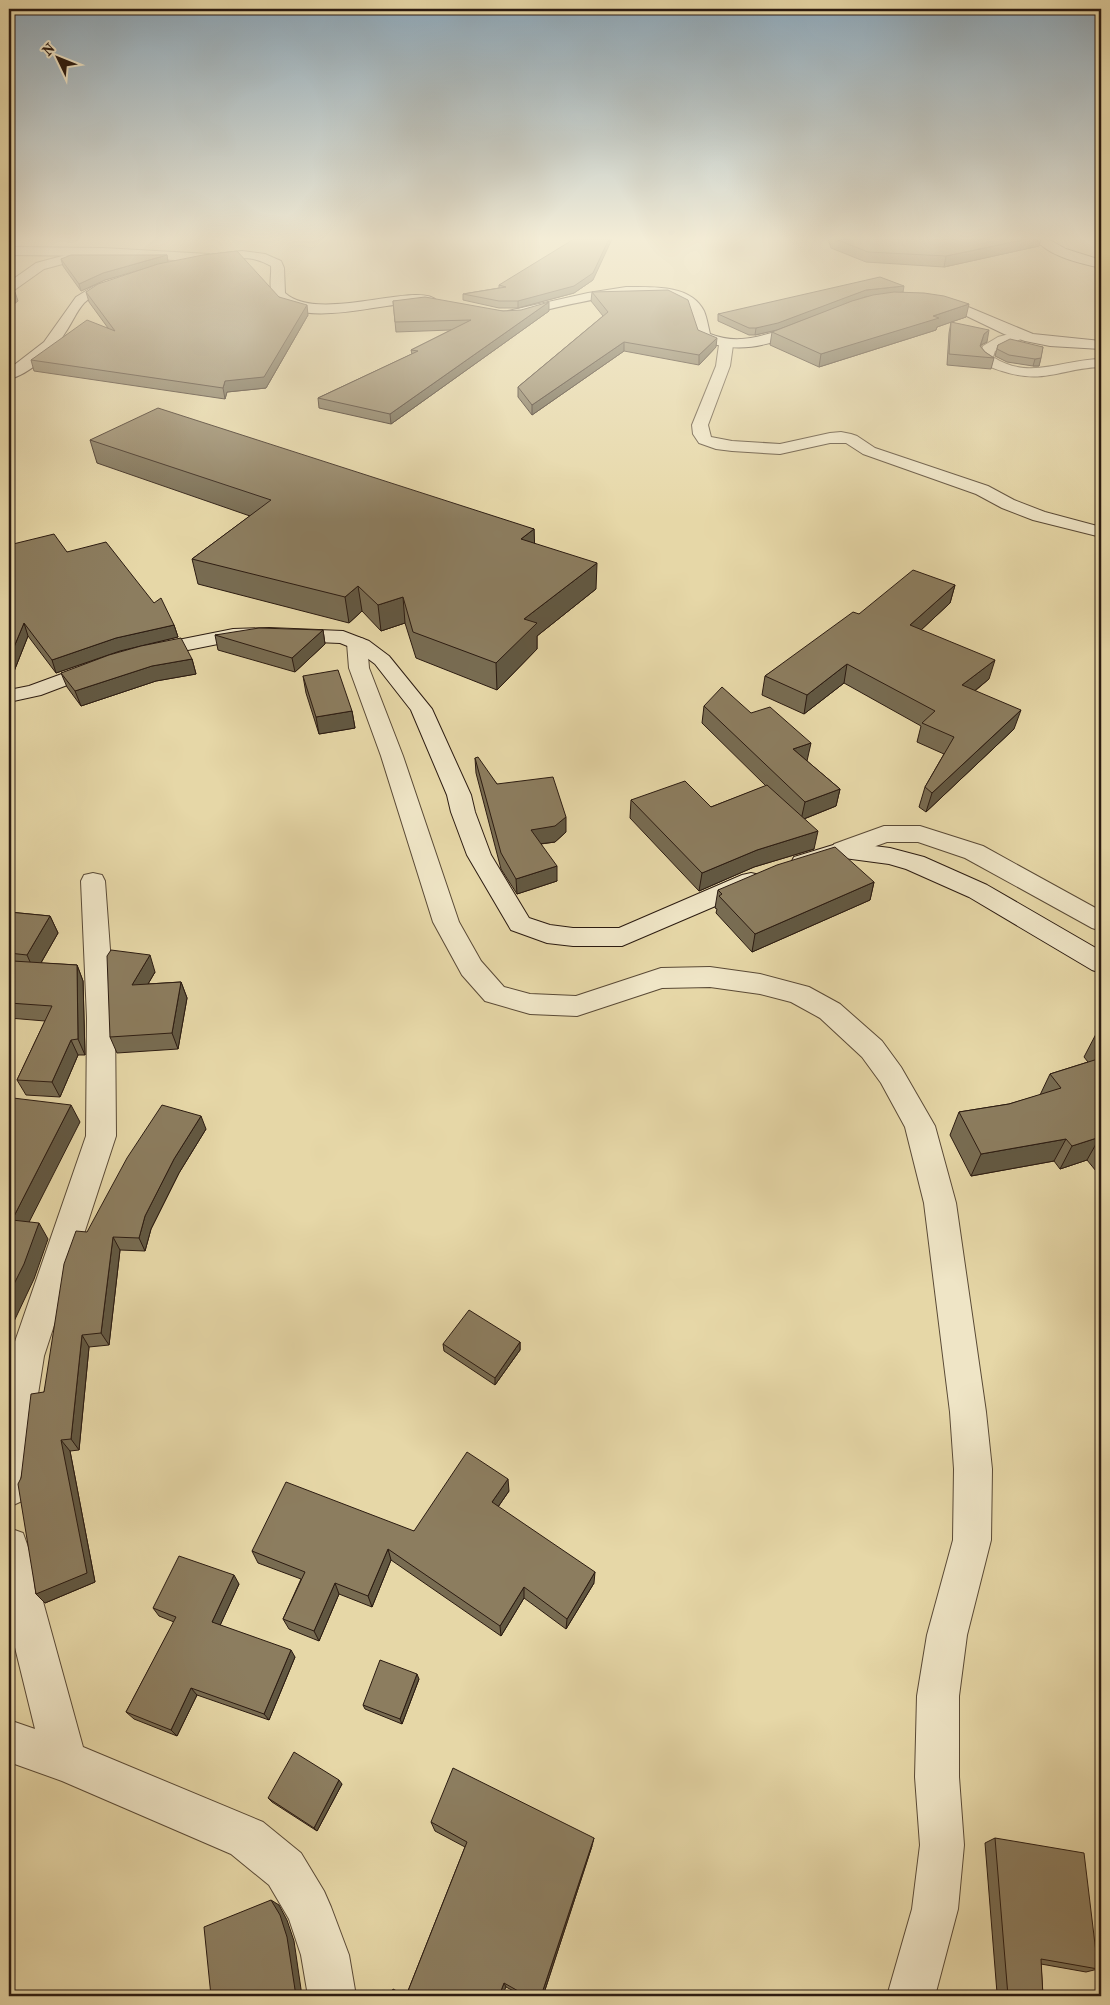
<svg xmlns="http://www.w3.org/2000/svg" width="1110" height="2005" font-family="'IM FELL French Canon',serif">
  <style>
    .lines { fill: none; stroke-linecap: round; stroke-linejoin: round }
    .street-casing { stroke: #5a4a36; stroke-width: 2 }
    .secondary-casing { stroke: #2b1b11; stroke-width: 2 }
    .street { fill: #efe5c6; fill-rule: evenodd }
    .secondary { fill: #efe5c6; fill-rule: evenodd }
    .wall { fill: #786c52; stroke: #2b1b11 }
    .shaded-wall { fill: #625842; stroke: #2b1b11 }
    .building { fill: #8c7d5f; stroke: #2b1b11 }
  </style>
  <rect width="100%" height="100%" fill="#e6d7a7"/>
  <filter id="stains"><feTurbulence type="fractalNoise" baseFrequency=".004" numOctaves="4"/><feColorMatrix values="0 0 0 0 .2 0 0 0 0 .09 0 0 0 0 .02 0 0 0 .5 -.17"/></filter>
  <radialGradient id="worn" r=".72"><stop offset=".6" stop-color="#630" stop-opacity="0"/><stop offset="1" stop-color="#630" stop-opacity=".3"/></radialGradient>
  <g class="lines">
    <g class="street-casing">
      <g id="street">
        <path d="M9,247L103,248L209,254L215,258L209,262L103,256L9,255Z"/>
        <path d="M66,255L72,259L70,262L44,269L13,291L9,292V282L36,263Z"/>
        <path d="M1020,331L1027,335C1022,340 1003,346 995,351L993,357C1030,381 1063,359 1101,359V367C1062,368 1044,385 1002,371C994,369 984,365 979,358L983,346L998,337Z"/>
        <path d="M726,341L733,345L730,366L708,425L711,437L732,441L780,444L830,433L841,432L851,434L857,436L875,448L988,486L1014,500L1045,512L1101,527V537L1033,520L1002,508L976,494L863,454L846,443H830L780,454L732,451L716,449L699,443L693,434L692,425L716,366L719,345Z"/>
        <path d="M357,637L364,639L367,643L369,668L403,756L459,922L481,961L504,987L530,994L576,996L661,968L710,967L760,974L809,987L840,1004L882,1041L901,1067L935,1126L956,1203L986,1412L992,1469L991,1540L967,1635L959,1696V1777L964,1845L958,1909L935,1996H887L912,1909L920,1845L915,1777L917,1696L927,1635L953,1540L954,1469L950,1412L924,1203L905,1127L881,1083L862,1057L820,1018L791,1002L760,994L710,987L662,988L577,1016L530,1014L485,1001L462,975L433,922L381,756L349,668L347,643L350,639Z"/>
        <path d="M884,826H920L983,846L1101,911V931L1092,928L965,858L918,842H887L843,858L834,856L831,850L834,844Z"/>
        <path d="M93,873L102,875L105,881L115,1018L116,1136L44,1356L33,1426L28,1488L22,1501L9,1507L10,1356L86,1136L87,1018L81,881L84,875Z"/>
        <path d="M9,1528L23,1533L28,1547L83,1747L263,1822L301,1853L324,1891L331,1907L349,1955L356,1996H308L301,1955L289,1919L269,1885L231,1854L62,1781L9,1762V1720L35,1729L9,1623Z"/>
      </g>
    </g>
    <g class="secondary-casing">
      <g id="secondary">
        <path d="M1035,239H1048L1066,249L1101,260V268C1080,263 1050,257 1035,239Z"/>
        <path d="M242,251L265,254L281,261L284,268L285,293C319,324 420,280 437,301C431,308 414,303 404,304C371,306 301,327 276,299C267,290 272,277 271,266C246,251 230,262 205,263C200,263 200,262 198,259L200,256Z"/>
        <path d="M122,278L128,282L126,285C111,288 95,292 84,303C76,312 72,323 65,333C55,350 29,375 9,379V369L44,342L76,297L94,286Z"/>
        <path d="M626,287C651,287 691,284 704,311C707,318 708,326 710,334C745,348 774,330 808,322L815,326L813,329C772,343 741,357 699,339C693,329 696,315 688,307C658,276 550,310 513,318L506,314L508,311L588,293Z"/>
        <path d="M933,297L961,304L1033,334L1101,341V349L1050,346L1025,341L1004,334L952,309L928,304L927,301L928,298Z"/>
        <path d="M269,628L343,631L369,641L389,656L432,709L471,795L475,812L491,855L529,918L550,925L573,928H619L742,875L751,873L760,875L763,881L760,887L622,946H573L547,943L511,930L467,855L451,812L447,795L411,710L375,664L355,649L340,643L269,640L233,641L148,658L141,656L138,652L141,648L148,646L233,629Z"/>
        <path d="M100,660L107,662L110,666L107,670L41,695L9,702V690L29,686Z"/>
        <path d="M843,842L890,848L924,857L987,885L1101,951V973L1092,970L969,897L906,869L889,864L844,858L803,871L794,869L791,863L794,857Z"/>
      </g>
    </g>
    <use href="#street" class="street"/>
    <use href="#secondary" class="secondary"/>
  </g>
  <g class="wall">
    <path d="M828,239H1041L1039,246L944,267L866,262L831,248Z"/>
    <path d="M167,255L168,262L160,264L279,297L308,315L266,388L227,392L225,399L34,371L31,360L108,328L89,302L86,292L155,265L105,280L81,291L63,266L61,259Z"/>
    <path d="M593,280L574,293L518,308H499L463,300V294L499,288V285Z"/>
    <path d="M592,292L698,330L716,347L699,365L624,351L532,415L518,397V387L603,316L591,301Z"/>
    <path d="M903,292L966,317L951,322L987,342L981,345V347L985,352L994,358L991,369L947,365L949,333L951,322L937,327L936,330L819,367L770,345L772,332L805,319L777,330L755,335H749L718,321V314Z"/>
    <path d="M393,301L503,311H549L391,424L319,408L318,398L412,354L411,350L451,330L396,332Z"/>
    <path d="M998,345L1043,347L1039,366H1033L1007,362L995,356Z"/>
    <path d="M90,440L534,529V543L596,589L537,636V649L497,690L416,658L405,623L381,631L362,611L349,623L198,584L192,559L250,516L97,463Z"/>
    <path d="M9,545L67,552L154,603L174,625L178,637L120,651L56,673L28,636L9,684Z"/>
    <path d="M955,585L950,603L921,630L989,679L975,691L1014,729L926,812L919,807L925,787L944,754L917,742L921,726L844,683L804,714L762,695L765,676L859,614Z"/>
    <path d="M323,630L325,644L295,672L218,650L215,635Z"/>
    <path d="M192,659L196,674L156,681L81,706L67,687L61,673Z"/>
    <path d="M303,676L352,711L355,728L319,734L306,693Z"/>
    <path d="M704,706L807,761L840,789L836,806L804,819L814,849L754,867L699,891L630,818L631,800L711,807L766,786L702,723Z"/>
    <path d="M475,758L497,784L566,832L555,842L541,844L557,881L517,894L501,869L476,773Z"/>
    <path d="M874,882L870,900L752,952L716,913L717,909L715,908L718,890Z"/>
    <path d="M9,912L50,916L58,933L41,963L77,965L83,981L85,1055H78L60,1097L26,1095L17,1080L45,1021L9,1018Z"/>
    <path d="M155,972L148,984L181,982L187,998L178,1049L117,1053L110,1037Z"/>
    <path d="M1101,1032V1169L1096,1171L1087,1160L1060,1169L1054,1161L971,1176L950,1135L959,1112L1009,1104L1040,1095L1050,1074L1088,1062L1084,1057L1096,1034Z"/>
    <path d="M206,1129L179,1173L151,1229L145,1251L120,1250L109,1345L89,1347L79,1450L70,1451L95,1582L45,1603L36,1594L21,1478L87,1232Z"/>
    <path d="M520,1342V1350L495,1385L444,1351L443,1344Z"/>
    <path d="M509,1491L498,1507L594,1583L566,1629L524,1598L501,1636L391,1560L372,1607L339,1594L319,1641L289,1629L283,1619L301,1579L258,1563L252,1551L414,1531Z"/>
    <path d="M239,1584L220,1625L295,1657L269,1720L197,1695L177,1736L134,1719L126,1712L174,1622L159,1616L153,1608Z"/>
    <path d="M419,1679L402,1724L365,1709L363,1705Z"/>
    <path d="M342,1784L317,1831L272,1802L268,1798Z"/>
    <path d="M431,1822L592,1846L543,1996H523L506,1987L406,1996L465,1847L435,1831Z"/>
    <path d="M995,1838L1098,1969L1086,1972L1041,1964L1043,1996H981V1994L992,1992L997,1993L985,1843Z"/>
  </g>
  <g class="shaded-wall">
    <path d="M609,239H612L593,280L574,293L518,308V301Z"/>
    <path d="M1027,239H1041L1039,246L944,267L946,256Z"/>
    <path d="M167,255L168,262L105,280L81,291L79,284L103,273Z"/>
    <path d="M904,286L903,292L865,297L777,330L755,335L756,328L866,290Z"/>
    <path d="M15,292L18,301L9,308V297Z"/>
    <path d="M549,302V311L391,424L390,414Z"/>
    <path d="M969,304L966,317L937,327L936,330L819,367L821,354Z"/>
    <path d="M307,305L308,315L266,388L227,392L225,399L223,388L225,381Z"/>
    <path d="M989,330L987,342L981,345L977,357L984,334Z"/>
    <path d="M717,338L716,347L699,365V355Z"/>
    <path d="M624,342V351L532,415V405Z"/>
    <path d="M1041,358L1039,366H1033L1035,359Z"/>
    <path d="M534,529L535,554L521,539Z"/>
    <path d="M597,563L596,589L537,636V649L497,690L496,663L524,619Z"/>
    <path d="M955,585L950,603L906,644L910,625Z"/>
    <path d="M358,586L362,611L349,623L345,597Z"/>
    <path d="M403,597L405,623L381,631L378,605Z"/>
    <path d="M24,623L28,636L9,684V659Z"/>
    <path d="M174,625L178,637L120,651L56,673L52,660L116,638Z"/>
    <path d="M323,630L325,644L295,672L292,658Z"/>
    <path d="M192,659L196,674L156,681L81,706L75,691L152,666Z"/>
    <path d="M995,660L989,679L957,705L962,685Z"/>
    <path d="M847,664L844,683L804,714L807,695Z"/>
    <path d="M1021,710L1014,729L926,812L932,793Z"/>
    <path d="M352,711L355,728L319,734L316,717Z"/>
    <path d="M811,743L807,761L793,749Z"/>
    <path d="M840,789L836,806L801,820L805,802Z"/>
    <path d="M566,817V832L555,842L531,845V830Z"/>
    <path d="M818,831L814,849L754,867L699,891L702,873L757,850Z"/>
    <path d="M557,866V881L517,894L516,879Z"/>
    <path d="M874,882L870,900L752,952L755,934Z"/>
    <path d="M50,916L58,933L35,973L27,955Z"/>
    <path d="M150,955L155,972L138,1001L132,985Z"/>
    <path d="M77,965L83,981L85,1055L78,1039Z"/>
    <path d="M181,982L187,998L178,1049L172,1033Z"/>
    <path d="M71,1040L78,1055L60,1097L52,1082Z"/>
    <path d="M71,1105L80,1122L22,1236L12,1220Z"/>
    <path d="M201,1116L206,1129L179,1173L151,1229L145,1251L139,1238L145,1216L174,1159Z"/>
    <path d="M1100,1137L1087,1160L1060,1169L1072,1146Z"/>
    <path d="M1066,1139L1054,1161L971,1176L981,1154Z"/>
    <path d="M1101,1162V1169L1096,1171Z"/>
    <path d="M39,1223L48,1239L34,1279L9,1332V1294Z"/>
    <path d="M113,1237L120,1250L109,1345L101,1333Z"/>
    <path d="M82,1335L89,1347L79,1450L71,1439Z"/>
    <path d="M520,1342V1350L495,1385V1378Z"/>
    <path d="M61,1440L70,1451L95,1582L45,1603L36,1594Z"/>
    <path d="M508,1479L509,1491L493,1514L492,1502Z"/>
    <path d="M388,1549L391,1560L372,1607L368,1596Z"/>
    <path d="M595,1572L594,1583L566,1629L567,1619Z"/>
    <path d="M234,1575L239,1584L218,1630L212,1622Z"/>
    <path d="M335,1583L339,1594L319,1641L314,1631Z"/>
    <path d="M524,1587V1598L501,1636L500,1626Z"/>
    <path d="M291,1650L295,1657L269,1720L264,1714Z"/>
    <path d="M417,1674L419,1679L402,1724L400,1719Z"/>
    <path d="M191,1688L197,1695L177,1736L171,1730Z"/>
    <path d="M339,1780L342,1784L317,1831L314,1828Z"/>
    <path d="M594,1838L592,1846L543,1996H541Z"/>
    <path d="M271,1900L279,1905L287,1920L294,1941L302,1996H296Z"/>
    <path d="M504,1983L506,1987L502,1996H499Z"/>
  </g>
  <g class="building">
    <path d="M574,239H609L593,273L574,286L518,301H499L463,294L506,287L499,285Z"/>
    <path d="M835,239H1027L946,256L868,252Z"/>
    <path d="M237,251L279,297L307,305L264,377L225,381L223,388L31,360L87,320L115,331L86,292L98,284L158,264L203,255Z"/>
    <path d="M71,255H167L103,273L79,284L61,259Z"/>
    <path d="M880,277L904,286L866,290L778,323L756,328H749L718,314Z"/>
    <path d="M9,289L15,292L9,297Z"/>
    <path d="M668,290L688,300L698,330L717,338L699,355L624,342L532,405L518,387L608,312L592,292Z"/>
    <path d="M894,292L924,293L944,296L969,304L933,316L939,318L821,354L772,332L852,301L873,295Z"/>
    <path d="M425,297L503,311L521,310L549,302L390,414L318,398L418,351L411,350L471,320L395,322L393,301Z"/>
    <path d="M951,322L989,330L984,334L980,346L985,352L994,358L949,354Z"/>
    <path d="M1010,339L1043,347L1041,358L1035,359L1009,355L997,349L998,345Z"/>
    <path d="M158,408L534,529L521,539L597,563L524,619L537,623L496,663L413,632L403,597L378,605L358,586L345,597L192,559L271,500L90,440Z"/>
    <path d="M54,534L67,552L106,542L154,603L161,598L174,625L116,638L52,660L24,623L9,659V545Z"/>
    <path d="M913,570L955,585L910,625L995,660L962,685L1021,710L932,793L925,787L954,737L922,723L935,711L847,664L807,695L765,676L853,612L859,614Z"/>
    <path d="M259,628L323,630L292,658L215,635Z"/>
    <path d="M181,638L192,659L152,666L75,691L61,673L109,655L141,646Z"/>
    <path d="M338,670L352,711L316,717L303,676Z"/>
    <path d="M722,687L751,713L770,707L811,743L793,749L840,789L805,802L704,706Z"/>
    <path d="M478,757L497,784L553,777L566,817L555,826L531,830L557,866L516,879L501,853L475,758Z"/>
    <path d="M685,781L711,807L767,785L818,831L757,850L702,873L631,800Z"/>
    <path d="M835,847L874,882L755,934L719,896L722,894L718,890L777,865Z"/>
    <path d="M9,912L50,916L27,955L9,953Z"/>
    <path d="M111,950L150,955L132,985L181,982L172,1033L110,1037L107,956Z"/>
    <path d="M13,961L77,965L78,1039L71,1040L52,1082L17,1080L52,1006L9,1003V969Z"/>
    <path d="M1101,1032V1040L1096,1034Z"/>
    <path d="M1101,1058V1138L1100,1137L1072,1146L1066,1139L981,1154L959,1112L1009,1104L1061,1088L1050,1074Z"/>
    <path d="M13,1098L71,1105L12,1220L39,1223L24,1264L9,1294V1106Z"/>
    <path d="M162,1105L201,1116L174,1159L145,1216L139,1238L113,1237L101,1333L82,1335L71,1439L61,1440L87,1573L36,1594L18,1484L21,1478L31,1394L44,1392L64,1264L76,1231L87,1232L127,1158Z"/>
    <path d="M469,1310L520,1342L495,1378L443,1344Z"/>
    <path d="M467,1452L508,1479L492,1502L595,1572L567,1619L524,1587L500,1626L388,1549L368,1596L335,1583L314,1631L283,1619L305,1572L252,1551L286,1482L414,1531Z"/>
    <path d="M179,1556L234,1575L212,1622L291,1650L264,1714L191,1688L171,1730L126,1712L176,1617L153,1608Z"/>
    <path d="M380,1660L417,1674L400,1719L363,1705Z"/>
    <path d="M294,1752L339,1780L314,1828L268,1798Z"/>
    <path d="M453,1768L594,1838L541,1996H527L504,1983L499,1996H390L393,1989L406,1996L467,1842L431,1822Z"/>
    <path d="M995,1838L1084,1853L1098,1969L1041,1959L1043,1996H992V1992L1008,1996Z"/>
    <path d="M271,1900L280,1915L287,1937L296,1996H211L204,1927Z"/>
  </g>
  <linearGradient id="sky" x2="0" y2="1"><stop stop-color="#8da8ba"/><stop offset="0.46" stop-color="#f4edd7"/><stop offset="1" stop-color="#f4edd7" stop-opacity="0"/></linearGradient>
  <rect width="1110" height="519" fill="url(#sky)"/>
  <rect width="1110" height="2005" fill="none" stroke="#e6d7a7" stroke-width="30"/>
  <rect x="10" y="10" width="1090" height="1985" fill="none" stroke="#2b1b11" stroke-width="2.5"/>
  <rect x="15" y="15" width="1080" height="1975" fill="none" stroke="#2b1b11"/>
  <g transform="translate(58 58) rotate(313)" stroke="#efe5c6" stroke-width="4" paint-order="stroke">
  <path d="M0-4L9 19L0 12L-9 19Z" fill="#2b1b11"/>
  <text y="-8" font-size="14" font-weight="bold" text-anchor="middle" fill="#2b1b11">N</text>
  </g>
  <rect width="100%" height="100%" filter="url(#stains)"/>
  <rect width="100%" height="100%" fill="url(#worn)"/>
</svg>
